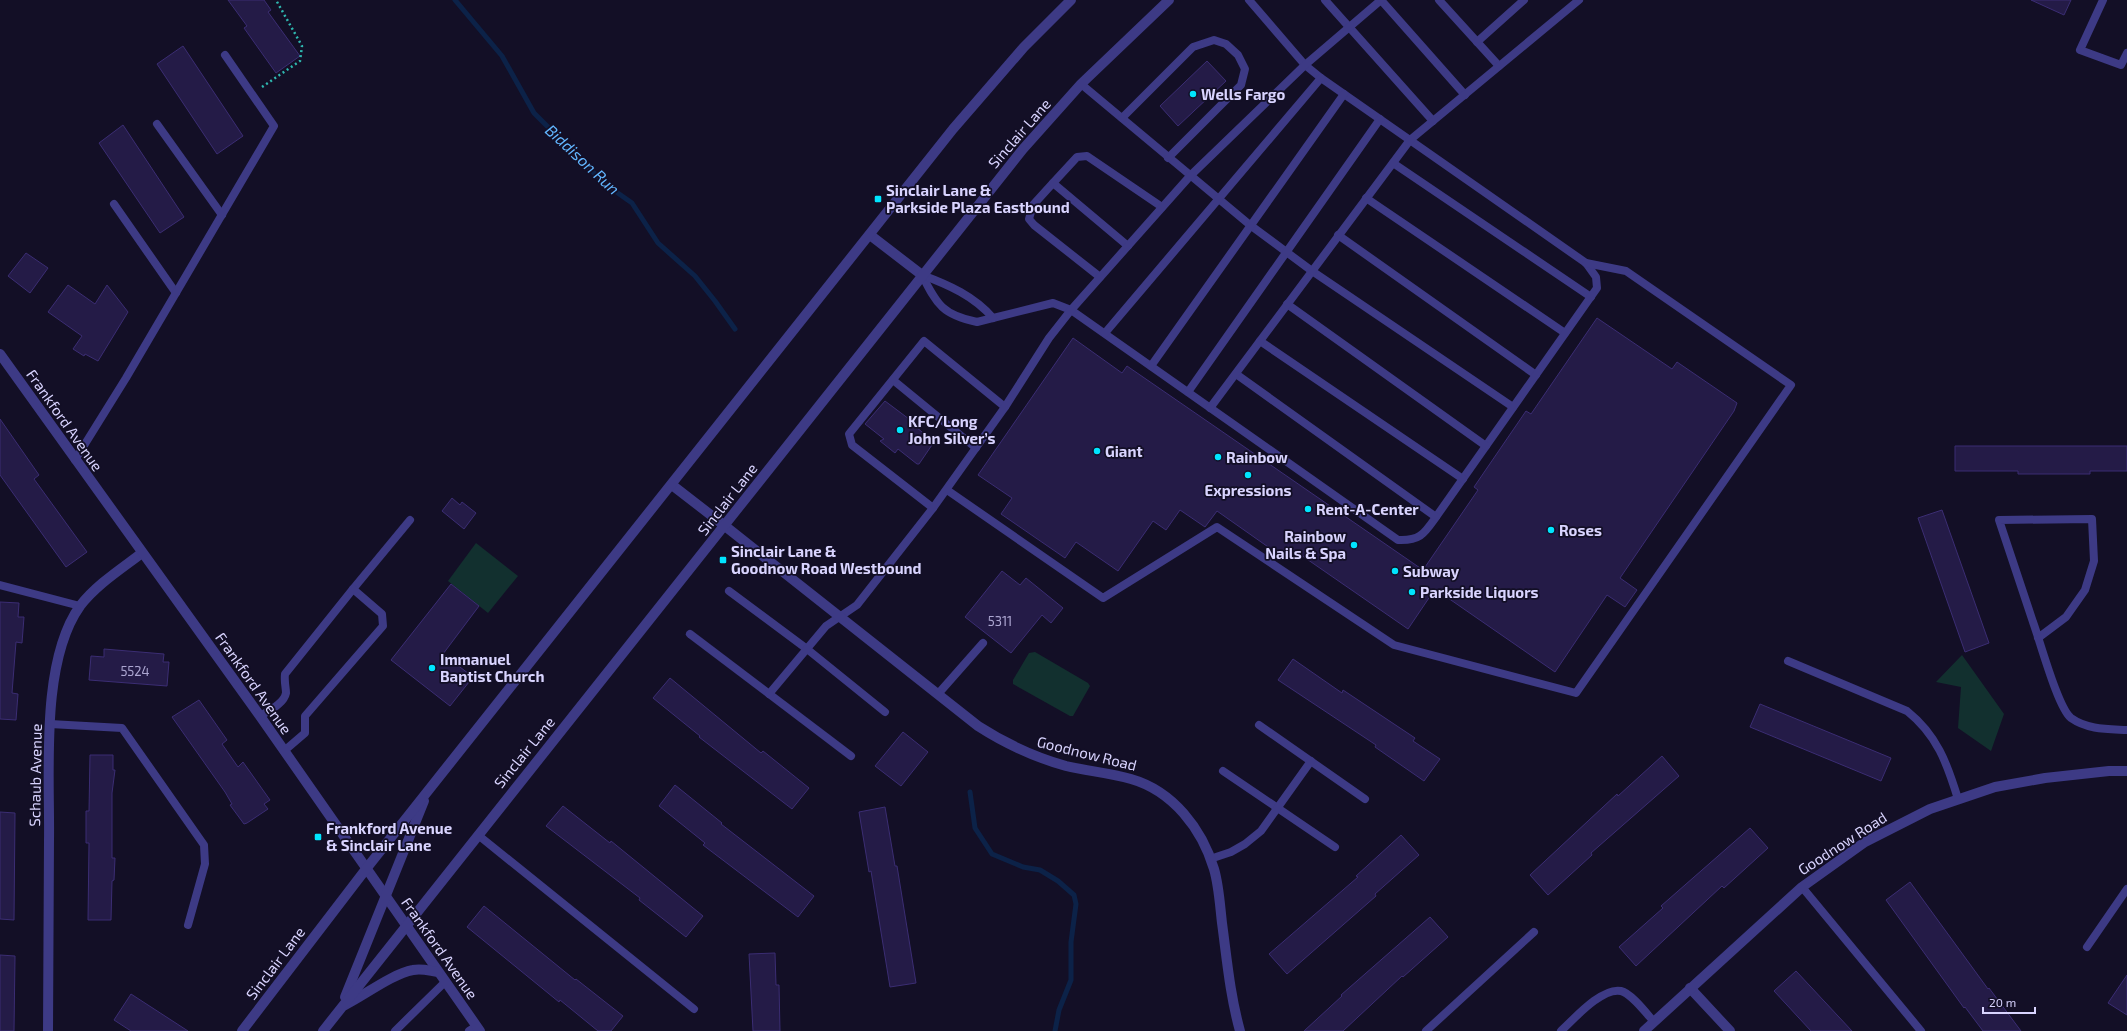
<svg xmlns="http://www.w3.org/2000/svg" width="2127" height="1031" font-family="'Exo 2',sans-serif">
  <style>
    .green { fill: #12302f }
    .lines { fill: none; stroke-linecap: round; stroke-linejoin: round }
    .stream { stroke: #0c2248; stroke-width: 5 }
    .building { fill: #241b47; stroke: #3b2d73 }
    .path { stroke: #2fb8b0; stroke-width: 2.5; stroke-dasharray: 2 3; stroke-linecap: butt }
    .service { stroke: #3d3a85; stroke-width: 8 }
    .minor { stroke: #3d3a85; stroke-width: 10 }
    .tertiary { stroke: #3d3a85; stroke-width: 10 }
    .poi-dot { fill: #00e5ff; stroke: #130f26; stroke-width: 1.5 }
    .labels { text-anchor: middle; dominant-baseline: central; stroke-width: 3.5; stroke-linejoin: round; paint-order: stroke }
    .number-label { font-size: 13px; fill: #aca6d1 }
    .poi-label { font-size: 15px; font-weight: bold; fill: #d9d4ff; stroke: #130f26; text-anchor: start }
    .street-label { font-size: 15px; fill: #d9d4ff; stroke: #130f26 }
    .water-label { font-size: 16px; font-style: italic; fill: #62b6ff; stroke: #130f26 }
  </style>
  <rect width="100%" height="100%" fill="#130f26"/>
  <g class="green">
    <path d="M476,543L518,576L488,613L448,581Z"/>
    <path d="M1035,652L1088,683L1090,686L1073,716H1070L1013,684V680L1029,653Z"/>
    <path d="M1962,655L2004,714L1991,751L1958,728L1961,687L1936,682Z"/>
  </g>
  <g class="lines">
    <g class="stream">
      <path d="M455,0L502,56L534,113L605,184L632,203L658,243L695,276L715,301L735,329"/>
      <path d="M970,792L975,828L992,854L1023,867L1040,870L1058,881L1074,895L1076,904L1071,942V980L1059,1010L1055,1031"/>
    </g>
  </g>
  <g class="building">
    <path d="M228,0H264L271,10L268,12L300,56L276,73L244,28L247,26Z"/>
    <path d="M2031,0H2071L2064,15Z"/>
    <path d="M183,46L243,136L217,154L157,64Z"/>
    <path d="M1207,61L1226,81L1178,126L1160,106Z"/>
    <path d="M123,125L184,217L160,233L99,143Z"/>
    <path d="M26,253L48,268L30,293L8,276Z"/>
    <path d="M68,285L95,304L107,285L128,312L98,361L85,354L84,356L73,349L82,336L48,312Z"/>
    <path d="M1597,318L1672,369L1677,362L1737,403L1734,411L1620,578L1637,590L1625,607L1607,595L1555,672L1435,589L1408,629L1288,546L1281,556L1217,511L1205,527L1180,510L1166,530L1153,521L1118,571L1076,542L1065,558L1001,514L1012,498L978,475L1073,338L1122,373L1127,366L1423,570L1478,490L1474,487L1526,411L1531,414Z"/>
    <path d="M885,401L917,425L916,427L934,442L919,464H917L898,449L895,453L880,441L884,439L865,424Z"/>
    <path d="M0,419L39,475L34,479L87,552L66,567L0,475Z"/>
    <path d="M1955,446H2127V471H2090V474H2018V471H1955Z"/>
    <path d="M452,498L460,505L462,502L476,513L464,529L442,511Z"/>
    <path d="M1942,510L1989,643L1965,652L1918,518Z"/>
    <path d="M1002,571L1020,585L1026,578L1063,608L1051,623L1042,615L1011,653L965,617Z"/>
    <path d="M451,584L479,606L443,654L473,677L450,706L391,660Z"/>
    <path d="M0,602L19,603L18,617H24L22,643L16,642L12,693L18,694L16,720L0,719Z"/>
    <path d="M104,649L164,654L163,662H169L167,686L89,680L91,656L104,657Z"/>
    <path d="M1293,659L1342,693L1343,690L1415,738L1413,741L1440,759L1424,781L1375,747L1376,745L1278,680Z"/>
    <path d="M670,678L761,753L763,751L809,788L792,809L699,737L700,736L653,698Z"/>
    <path d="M199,700L227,740L222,744L238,767L243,762L270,800L264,804L268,809L247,823L244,824L230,805L232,804L225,792L172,717Z"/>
    <path d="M1760,704L1891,758L1881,781L1750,727Z"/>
    <path d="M903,732L928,752L901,786L875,766Z"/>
    <path d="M90,755H113V770H115L112,793V858H115L114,880L112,881L111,920H88L89,843H86V811H89Z"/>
    <path d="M1662,756L1679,776L1591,853L1592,855L1548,895L1530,875L1617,794L1618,796Z"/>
    <path d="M675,785L722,823L721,824L814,896L798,917L703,845L705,843L659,806Z"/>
    <path d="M563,806L610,843L611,841L703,916L686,937L639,900L640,898L546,826Z"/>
    <path d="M885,807L895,866H897L916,983L890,987L871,871L869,872L859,812Z"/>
    <path d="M0,812L15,813L14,920L0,919Z"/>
    <path d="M1750,828L1768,848L1724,888L1722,886L1636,966L1619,947L1663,908L1661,906Z"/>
    <path d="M1401,835L1419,855L1375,894L1376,896L1287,974L1269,954L1358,877L1356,876Z"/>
    <path d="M1910,882L1988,989L1989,988L2021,1031H1983L1965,1007L1964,1008L1886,900Z"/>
    <path d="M484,906L575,980L576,979L623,1016L611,1031H598L560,1000L559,1002L467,927Z"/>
    <path d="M1430,917L1448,937L1403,977L1402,976L1343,1031H1304L1342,996L1341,995Z"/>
    <path d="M775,953L776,985H779L780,1031H753L749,954Z"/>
    <path d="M0,955L15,956L14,1031H0Z"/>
    <path d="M1796,971L1852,1031H1811L1774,991Z"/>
    <path d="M2127,975V1015L2108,1003Z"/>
    <path d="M131,994L188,1031H131L114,1020Z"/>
  </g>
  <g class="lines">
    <path class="path" d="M262,87L300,61L302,46L276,0"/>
    <g class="service">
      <path d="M1325,0L1433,121"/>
      <path d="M1381,0L1465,95"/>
      <path d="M1439,0L1499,66"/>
      <path d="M2103,0L2080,50L2121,65L2127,53"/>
      <path d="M1477,42L1524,0"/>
      <path d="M1081,84L1250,225L1312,271L1513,407"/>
      <path d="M1122,118L1193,47L1214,40L1226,44L1238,55L1245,69L1241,85L1168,158"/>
      <path d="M157,124L222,215"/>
      <path d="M1393,163L1591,297"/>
      <path d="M1053,183L1033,205L1029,219L1034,225L1100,277"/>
      <path d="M1366,198L1565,333"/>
      <path d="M114,204L176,293"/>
      <path d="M1338,235L1536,375"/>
      <path d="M1128,246L1053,183L1077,157L1087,156L1162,207"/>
      <path d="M922,275C937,305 943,315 977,322L1053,303L1071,310L1398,540C1420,541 1424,534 1436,517L1597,288L1596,277L1586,263L1321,78L1305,65L1249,0"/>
      <path d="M922,275C949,285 974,296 993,318"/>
      <path d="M1287,304L1486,446"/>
      <path d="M1105,333L1321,78"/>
      <path d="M1260,341L1463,479"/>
      <path d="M1151,366L1344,94"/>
      <path d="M1236,374L1436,517"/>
      <path d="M893,380L976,448"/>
      <path d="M1188,392L1380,119"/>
      <path d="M1210,408L1410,140L1579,0"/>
      <path d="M75,460L126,378L274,126L225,55"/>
      <path d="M947,490L1103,598L1217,527L1394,645L1576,693L1791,385L1626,271L1586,263"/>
      <path d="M933,508L852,445L849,434L924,341L1005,407"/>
      <path d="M0,585L80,606"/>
      <path d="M353,589L410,520"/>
      <path d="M729,591L807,649L885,712"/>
      <path d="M690,634L851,756"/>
      <path d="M2038,638L2066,617L2085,590L2094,561L2092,519L1999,520L2033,622C2040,641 2058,708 2071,718C2088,730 2108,729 2127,730"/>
      <path d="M1788,661L1907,711C1937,735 1947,763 1958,799"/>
      <path d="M769,694L826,626L857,605L933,508L1005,407L1049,338L1071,310L1190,176L1305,65L1381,0"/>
      <path d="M938,694L983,643"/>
      <path d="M260,716C268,711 284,704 286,693C286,688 284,681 285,674L353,589L382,614L383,626L305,716V733L284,751"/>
      <path d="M50,724L122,728L204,845L205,864L188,925"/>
      <path d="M1259,725L1365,799"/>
      <path d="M1223,771L1335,847"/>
      <path d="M478,835L694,1009"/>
      <path d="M1210,859L1231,852L1245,844L1261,831L1311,761"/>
      <path d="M1802,887L1921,1031"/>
      <path d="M2087,947L2127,889"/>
      <path d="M395,1031L445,982"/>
      <path d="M469,1031L477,1026"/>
      <path d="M1426,1031L1534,932"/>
      <path d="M1561,1031C1574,1019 1602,987 1621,991C1631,993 1647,1014 1654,1022"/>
    </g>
    <g class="minor">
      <path d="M725,526L978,726C1006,744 1034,757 1066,766C1087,771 1110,773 1131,779C1173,791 1202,829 1214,869C1219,886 1220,906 1222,923C1227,960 1230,995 1240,1031"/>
      <path d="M1690,988L1730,1031"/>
      <path d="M48,1031C48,967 49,904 49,840C50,773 40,662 80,606C96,585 121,569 142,553"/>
      <path d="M1644,1031L1802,887L1865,842L1930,809L1995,787L2045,778L2109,771H2127"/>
    </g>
    <g class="tertiary">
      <path d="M870,235L922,275"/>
      <path d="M0,354L260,716L480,1031"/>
      <path d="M672,485L725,526"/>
      <path d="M345,997L424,801"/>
      <path d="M345,1005C365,995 392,974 413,970C422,968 430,971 438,972"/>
      <path d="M242,1031L366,869L953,129L1024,47L1071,0"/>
      <path d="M323,1031L1023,149L1081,84L1169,0"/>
    </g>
  </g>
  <g class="poi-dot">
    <circle cx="1193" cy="94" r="4"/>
    <rect x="874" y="195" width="8" height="8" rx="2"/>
    <circle cx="900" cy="430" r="4"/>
    <circle cx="1097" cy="451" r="4"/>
    <circle cx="1218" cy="457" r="4"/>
    <circle cx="1248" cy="475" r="4"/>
    <circle cx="1308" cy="509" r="4"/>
    <circle cx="1551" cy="530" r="4"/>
    <circle cx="1354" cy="545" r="4"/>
    <rect x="719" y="556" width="8" height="8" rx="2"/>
    <circle cx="1395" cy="571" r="4"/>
    <circle cx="1412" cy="592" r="4"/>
    <circle cx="432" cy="668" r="4"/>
    <rect x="314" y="833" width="8" height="8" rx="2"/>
  </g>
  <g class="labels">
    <g class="number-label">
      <text x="1000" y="621">5311</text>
      <text x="135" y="671">5524</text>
    </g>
    <g class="poi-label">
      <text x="1201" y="94">Wells Fargo</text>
      <text x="886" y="190">Sinclair Lane &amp;<tspan x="886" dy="17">Parkside Plaza Eastbound</tspan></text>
      <text x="908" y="421">KFC/Long<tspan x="908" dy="17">John Silver’s</tspan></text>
      <text x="1105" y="451">Giant</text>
      <text x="1226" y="457">Rainbow</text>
      <text x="1248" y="490" text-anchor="middle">Expressions</text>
      <text x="1316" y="509">Rent-A-Center</text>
      <text x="1559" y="530">Roses</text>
      <text x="1346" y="536" text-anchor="end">Rainbow<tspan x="1346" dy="17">Nails &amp; Spa</tspan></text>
      <text x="731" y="551">Sinclair Lane &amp;<tspan x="731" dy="17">Goodnow Road Westbound</tspan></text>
      <text x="1403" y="571">Subway</text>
      <text x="1420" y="592">Parkside Liquors</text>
      <text x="440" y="659">Immanuel<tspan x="440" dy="17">Baptist Church</tspan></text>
      <text x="326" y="828">Frankford Avenue<tspan x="326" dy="17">&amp; Sinclair Lane</tspan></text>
    </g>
    <g class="street-label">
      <text transform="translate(1019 133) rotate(-49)">Sinclair Lane</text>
      <text transform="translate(65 420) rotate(55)">Frankford Avenue</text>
      <text transform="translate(727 499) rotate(-52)">Sinclair Lane</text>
      <text transform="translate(254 683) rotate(55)">Frankford Avenue</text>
      <text transform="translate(524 752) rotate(-51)">Sinclair Lane</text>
      <text transform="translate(1087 753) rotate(14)">Goodnow Road</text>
      <text transform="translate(35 775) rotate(-89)">Schaub Avenue</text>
      <text transform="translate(1842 843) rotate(-33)">Goodnow Road</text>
      <text transform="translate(440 948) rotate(55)">Frankford Avenue</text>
      <text transform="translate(275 963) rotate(-53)">Sinclair Lane</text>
    </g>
    <g class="water-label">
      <text transform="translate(583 159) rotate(43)">Biddison Run</text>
    </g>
  </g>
  <path d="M1983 1007v6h52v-6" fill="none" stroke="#d9d4ff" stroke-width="2"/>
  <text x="1989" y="1007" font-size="12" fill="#d9d4ff" stroke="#130f26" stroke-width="3" paint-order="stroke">20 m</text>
</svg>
